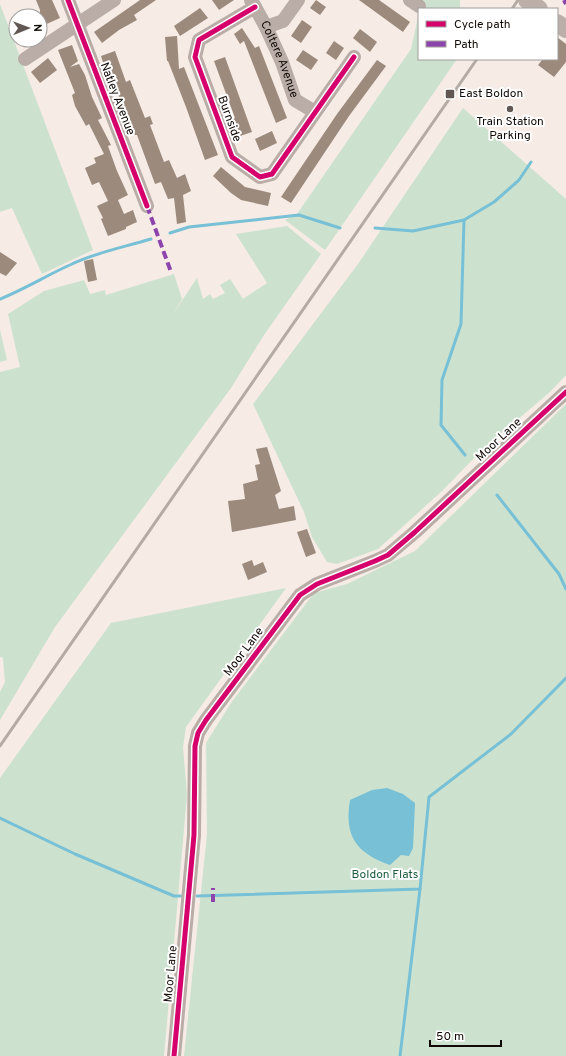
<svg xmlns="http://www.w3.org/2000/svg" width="566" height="1056" font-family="Overpass,sans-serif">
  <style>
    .green { fill: #cce2cf }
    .water { fill: #77c0d5 }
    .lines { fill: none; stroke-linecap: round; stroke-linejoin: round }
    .stream { stroke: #77c0d5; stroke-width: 3 }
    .building { fill: #9c8a7c }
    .minor { stroke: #baada8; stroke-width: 14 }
    .major { stroke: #bcafa9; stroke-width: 18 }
    .rail { stroke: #b5aba5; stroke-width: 3 }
    .quiet { stroke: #8e44ad; stroke-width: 4; stroke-dasharray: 8 4; stroke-linecap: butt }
    .cycleway-casing { stroke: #fff; stroke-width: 8 }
    .cycleway { stroke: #d6006c; stroke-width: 5 }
    .poi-dot { fill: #615853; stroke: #fff; stroke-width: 1.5 }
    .labels { text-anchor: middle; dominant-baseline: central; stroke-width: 4; stroke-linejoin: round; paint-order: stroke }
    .street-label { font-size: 12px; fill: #110905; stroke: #fff }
    .poi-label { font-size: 12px; fill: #110905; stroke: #fff; text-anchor: start }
    .park-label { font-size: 12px; fill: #1c5c3d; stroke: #fff }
  </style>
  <rect width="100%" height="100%" fill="#f6ebe5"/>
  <g class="green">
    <path d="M416,0H460V9H422Z"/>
    <path d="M0,4L93,250L42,274L12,208L0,212Z"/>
    <path d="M419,13V59H457L325,250L285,220L297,214L411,49Z"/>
    <path d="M463,108L566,199V375L550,392L484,448L442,491L378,549L337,564L327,562L312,537L304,512L253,404L358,264Z"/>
    <path d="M287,226L321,254L264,335L231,388L55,627L0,720V692L5,682L3,658L0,657V372L20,367L8,314L44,291L84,280L90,294L105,290L106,295L174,274L182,299L173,314L197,278L203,299L210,294L213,299L225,293L220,285L230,279L243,299L267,283L236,234Z"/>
    <path d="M0,330L7,360L0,362Z"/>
    <path d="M566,404V1056H184L207,834L206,743L231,703L314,593L347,584L415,551Z"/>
    <path d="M286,588L186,727L183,747L187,795L164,1056H0V778L111,623Z"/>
  </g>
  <path class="water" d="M387,788L403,794L415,803L413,848L409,856L401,855L390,865C356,853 344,836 350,800L372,790Z"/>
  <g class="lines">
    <g class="stream">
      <path d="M464,220L461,324L442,380L441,425L465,455"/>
      <path d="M375,228L413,231L464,220L494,202L519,180L531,162"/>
      <path d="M170,233L189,227L299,215L340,228"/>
      <path d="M0,299C25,289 47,275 72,264C97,252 125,247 151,239"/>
      <path d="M497,495L559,574L566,589"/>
      <path d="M0,818L75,854L174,896H181"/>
      <path d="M197,896L420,889L429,797L511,734L566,678"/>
      <path d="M400,1056L420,889"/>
    </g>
  </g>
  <g class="building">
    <path d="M36,0H52L60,18L40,27V10Z"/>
    <path d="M140,0H156L134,15L137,20L119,30L102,43L94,32Z"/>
    <path d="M212,0H234L219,10Z"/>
    <path d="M316,0L326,7L320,15L310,8Z"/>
    <path d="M359,0H379L410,22L403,32Z"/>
    <path d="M200,8L208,18L180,36L174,26Z"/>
    <path d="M302,20L312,27L301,43L291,36Z"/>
    <path d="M242,28L255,48L259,46L287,118L276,123L244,41L240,44L234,34Z"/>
    <path d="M360,29L377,42L370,52L353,38Z"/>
    <path d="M177,36L179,69L184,67L218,155L205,160L186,107L168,61H167L165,37Z"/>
    <path d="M557,37L566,44V62L554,77L538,65L543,59H557Z"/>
    <path d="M334,41L344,48L336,60L326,53Z"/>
    <path d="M72,45L78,61L70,67L79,64L85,75L92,97L102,118L98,120L111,145L108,146L117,171L128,195L118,200L124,214L133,210L137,222L126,227V229L108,236L101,219L103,218L97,206L108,201L99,182L92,185L85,168L96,163L94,158L104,154L89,124L86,126L75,106L72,95L75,93L58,50Z"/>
    <path d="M303,50L318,60L311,70L296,60Z"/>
    <path d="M115,51L126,82L130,80L145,118L150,116L153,124L150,125L164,162L169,160L177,178L185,174L191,191L183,195L186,222L177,224L174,198L168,199L161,182L155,184L137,135H135L112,80L109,81L101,56Z"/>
    <path d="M225,57L252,132L240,136L233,119L235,118L214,61Z"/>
    <path d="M48,58L57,70L40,83L31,72Z"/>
    <path d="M377,60L386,66L349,116L291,203L281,197L337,114Z"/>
    <path d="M272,131L277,143L260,151L255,139Z"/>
    <path d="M221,167L245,187L271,193L268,206L241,200L231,193L213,176Z"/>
    <path d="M0,252L17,263L6,276L0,273Z"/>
    <path d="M93,259L97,280L88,282L84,261Z"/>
    <path d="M267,447L281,491L275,495L279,509L294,506L296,520L232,532L228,501L245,499L243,484L258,480L255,465L260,464L256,449Z"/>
    <path d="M307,529L316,553L306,557L297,532Z"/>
    <path d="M252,560L254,566L263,562L267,572L248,580L242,564Z"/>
  </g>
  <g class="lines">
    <g class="minor">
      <path d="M68,0L147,206"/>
      <path id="s1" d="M251,0L266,27L282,62L295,100L315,112"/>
      <path d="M410,0L419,6"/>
      <path d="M255,7L199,40L195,57L232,157L260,177L272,174L354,57"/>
      <path d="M266,27L283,21L298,0"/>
      <path d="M25,59L114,0"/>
      <path d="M174,1056L194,835L195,746L198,733L206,720L300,595L317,584L375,561L388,555L415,532L566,392"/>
    </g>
    <g class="major">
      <path d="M527,0L539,9"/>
      <path d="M557,23L566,29"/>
    </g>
    <g class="rail">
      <path d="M512,9L518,0"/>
      <path d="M0,746L477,59"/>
    </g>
    <g class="quiet">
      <path d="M564,0L566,4"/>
      <path d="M147,206L171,272"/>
      <path d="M213,902V888"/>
    </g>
    <g class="cycleway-casing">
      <g id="cycleway">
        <path d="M68,0L147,206"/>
        <path d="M255,7L199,40L195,57L232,157L260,177L272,174L354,57"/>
        <path d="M174,1056L194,835L195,746L198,733L206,720L300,595L317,584L375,561L388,555L415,532L566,392"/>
      </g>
    </g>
    <use href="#cycleway" class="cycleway"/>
  </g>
  <g class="poi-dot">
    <rect x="445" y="89" width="10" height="10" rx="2"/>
    <circle cx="510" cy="109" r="4"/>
  </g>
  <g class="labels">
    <g class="street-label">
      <text stroke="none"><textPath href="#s1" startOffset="66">Coltere Avenue</textPath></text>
      <text transform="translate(117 99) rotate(69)">Natley Avenue</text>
      <text transform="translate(229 119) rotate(70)">Burnside</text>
      <text transform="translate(499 440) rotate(-43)">Moor Lane</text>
      <text transform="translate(244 652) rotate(-53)">Moor Lane</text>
      <text transform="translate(171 974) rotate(-85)">Moor Lane</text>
    </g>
    <g class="poi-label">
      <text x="459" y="94">East Boldon</text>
      <text x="510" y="122" text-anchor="middle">Train Station<tspan x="510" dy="14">Parking</tspan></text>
    </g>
    <g class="park-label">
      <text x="385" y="875">Boldon Flats</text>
    </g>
  </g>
  <rect x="418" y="8" width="140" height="52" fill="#ffffff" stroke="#a09d9b"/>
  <rect x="426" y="21" width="20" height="6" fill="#d6006c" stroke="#a09d9b"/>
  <text x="454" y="28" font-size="12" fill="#110905">Cycle path</text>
  <rect x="426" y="41" width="20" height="6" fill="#8e44ad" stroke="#a09d9b"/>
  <text x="454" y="48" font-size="12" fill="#110905">Path</text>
  <g transform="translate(28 28) rotate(89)"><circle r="19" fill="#ffffff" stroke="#a09d9b"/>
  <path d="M0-3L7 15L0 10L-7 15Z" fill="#615853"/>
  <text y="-6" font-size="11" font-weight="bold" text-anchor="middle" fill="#110905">N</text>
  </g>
  <path d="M430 1040v6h71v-6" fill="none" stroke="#110905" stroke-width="2"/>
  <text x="436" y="1040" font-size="12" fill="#110905" stroke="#ffffff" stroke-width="3" paint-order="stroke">50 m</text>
</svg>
